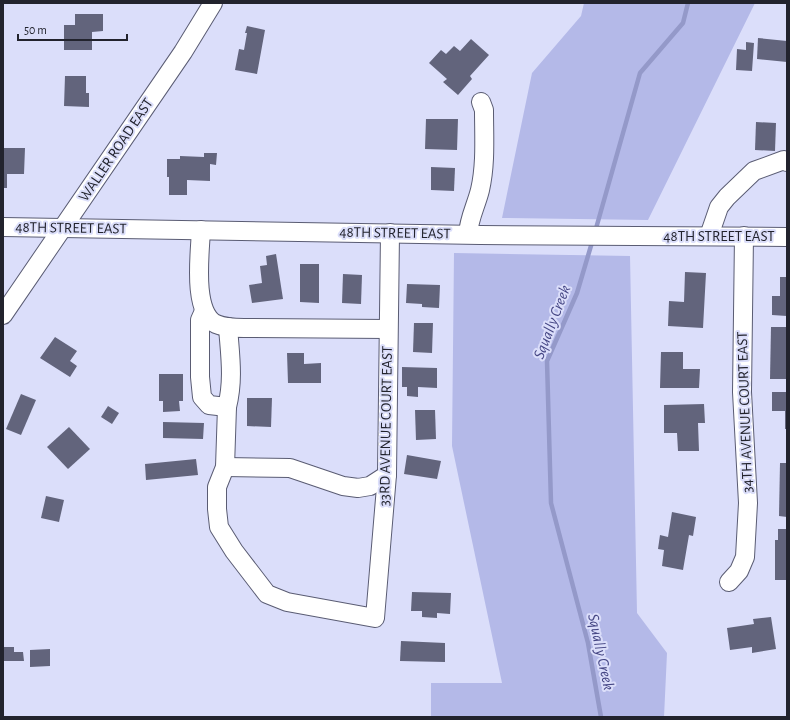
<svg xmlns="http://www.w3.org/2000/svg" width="790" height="720" font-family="'Alegreya Sans',sans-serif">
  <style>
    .green { fill: #b4b9e8 }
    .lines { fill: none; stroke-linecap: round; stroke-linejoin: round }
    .stream { stroke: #9499c9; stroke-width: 4.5 }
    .building { fill: #62647c }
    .minor-casing { stroke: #5a5c73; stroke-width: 20 }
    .minor { stroke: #fff; stroke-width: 18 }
    .labels { text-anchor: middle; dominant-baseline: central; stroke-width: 4; stroke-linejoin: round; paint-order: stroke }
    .street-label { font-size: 15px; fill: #22232d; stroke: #dbdefa }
    .water-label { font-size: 16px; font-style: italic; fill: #454684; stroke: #dbdefa }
  </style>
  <rect width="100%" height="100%" fill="#dbdefa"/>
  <g class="green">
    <path d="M584,3H755L648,220L502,218L532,73L581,16Z"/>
    <path d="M454,253L630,256L637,613L667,653L664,717H431V683H502L452,446Z"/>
  </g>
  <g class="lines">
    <g class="stream">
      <path d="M595,232L640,73L683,23L688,3"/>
      <path d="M593,239L577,293L547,361L551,503L588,643L601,717"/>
    </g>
  </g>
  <g class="building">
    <path d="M75,14H103V31L92,32V50H64V25H75Z"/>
    <path d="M247,26L265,30L257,74L235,70L239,49L244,50L247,33H245Z"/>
    <path d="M758,38L787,41V62L757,59Z"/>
    <path d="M471,39L489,55L470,76L472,79L458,95L443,82L447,79L429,63L441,50L446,54L454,46L460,51Z"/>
    <path d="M746,42L754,43L752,71L736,70L737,49L746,50Z"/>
    <path d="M65,76H86V93H89V107L64,106Z"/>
    <path d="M426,119H458L457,150L425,149Z"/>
    <path d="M756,122L776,123L775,151L755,150Z"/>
    <path d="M4,148H25L24,174H7V188H3Z"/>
    <path d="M204,153H217L216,165L210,164V181L187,180V195H169V177H167V159H180V156L204,157Z"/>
    <path d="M431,167L455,168L454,191L431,190Z"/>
    <path d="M276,254L283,299L252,303L249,285L262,283L260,266L267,265L266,256Z"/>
    <path d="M300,264H319V303L300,302Z"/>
    <path d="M685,272L706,273L703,328L668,326L669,301L684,302Z"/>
    <path d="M343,274L362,275L361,304L342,303Z"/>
    <path d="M780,277H787V316L772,315V296H780Z"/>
    <path d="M407,284L440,285L439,308L422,307V304L406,303Z"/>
    <path d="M414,323H433L432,353L413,352Z"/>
    <path d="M771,327H787V379H770Z"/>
    <path d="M55,337L77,351L70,361L77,366L70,377L40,358Z"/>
    <path d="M661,352H683V369H700L699,388H660Z"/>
    <path d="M287,353H304V364L321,363V383H288Z"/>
    <path d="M402,367L437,368V388L418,387V397L407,396V387H402Z"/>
    <path d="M159,374H183V401H179L180,411L163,412V401H159Z"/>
    <path d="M772,392H787V429H785V411H772Z"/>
    <path d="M21,394L36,400L21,435L6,429Z"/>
    <path d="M247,398H272L271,427L247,426Z"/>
    <path d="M704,404L705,423H698L699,451H678L677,433H664V405Z"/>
    <path d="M108,406L119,413L112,424L101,417Z"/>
    <path d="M415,410H435L436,439L416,440Z"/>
    <path d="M163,422L204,423L203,439L163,438Z"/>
    <path d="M69,427L90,449L68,469L47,447Z"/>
    <path d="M407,455L441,461L437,479L404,474Z"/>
    <path d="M196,459L198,475L146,480L145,464Z"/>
    <path d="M780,463H787V517L779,516Z"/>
    <path d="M46,496L64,500L59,522L41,518Z"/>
    <path d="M672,512L696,517L693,536L689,535L683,570L662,566L664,550L658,549L660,535L668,537Z"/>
    <path d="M778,529H787V580H775V540H778Z"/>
    <path d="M412,592L451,593L450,614L437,613V618L422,617V611H411Z"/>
    <path d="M771,617L776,649L752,653V647L730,650L727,628L754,624L753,619Z"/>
    <path d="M401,641L445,643V662L400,661Z"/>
    <path d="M3,647H14V652H23L24,661H3Z"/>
    <path d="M50,649V666L30,667V650Z"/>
  </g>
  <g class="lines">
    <g class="minor-casing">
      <g id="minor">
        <path d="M3,227L480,235L787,237"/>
        <path d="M201,230C200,253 192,312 216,324C225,328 235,328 244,328L388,329"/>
        <path d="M468,234C469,218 476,206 480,190C486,164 484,137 484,110L481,102"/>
        <path d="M709,236L719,207L727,197L754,171L784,160L787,162"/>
        <path d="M204,311L200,320V377L202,397L209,405L227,407C234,379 230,355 228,327"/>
        <path d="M3,315L183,52L213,3"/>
        <path d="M227,407L225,467L217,487V509L219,527L234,551L267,594L287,602L375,618L387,475L390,233"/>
        <path d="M225,467L290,468L343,486L358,488L370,486L387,475"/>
        <path d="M729,582L739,571L745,557L748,503L742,392L744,236"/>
      </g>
    </g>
    <use href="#minor" class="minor"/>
  </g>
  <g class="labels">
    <g class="street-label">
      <text transform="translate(116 150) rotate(-56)">WALLER ROAD EAST</text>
      <text transform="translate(71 228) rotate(1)">48TH STREET EAST</text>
      <text transform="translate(395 233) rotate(1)">48TH STREET EAST</text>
      <text x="719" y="236">48TH STREET EAST</text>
      <text transform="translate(745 412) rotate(-92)">34TH AVENUE COURT EAST</text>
      <text transform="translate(386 426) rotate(-89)">33RD AVENUE COURT EAST</text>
    </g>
    <g class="water-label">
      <text transform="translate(552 322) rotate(-69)">Squally Creek</text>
      <text transform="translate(601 652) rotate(78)">Squally Creek</text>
    </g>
  </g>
  <rect width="790" height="720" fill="none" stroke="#22232d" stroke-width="8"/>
  <path d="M18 34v6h109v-6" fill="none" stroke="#22232d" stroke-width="2"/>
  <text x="24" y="34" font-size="12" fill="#22232d" stroke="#dbdefa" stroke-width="3" paint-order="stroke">50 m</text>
</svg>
